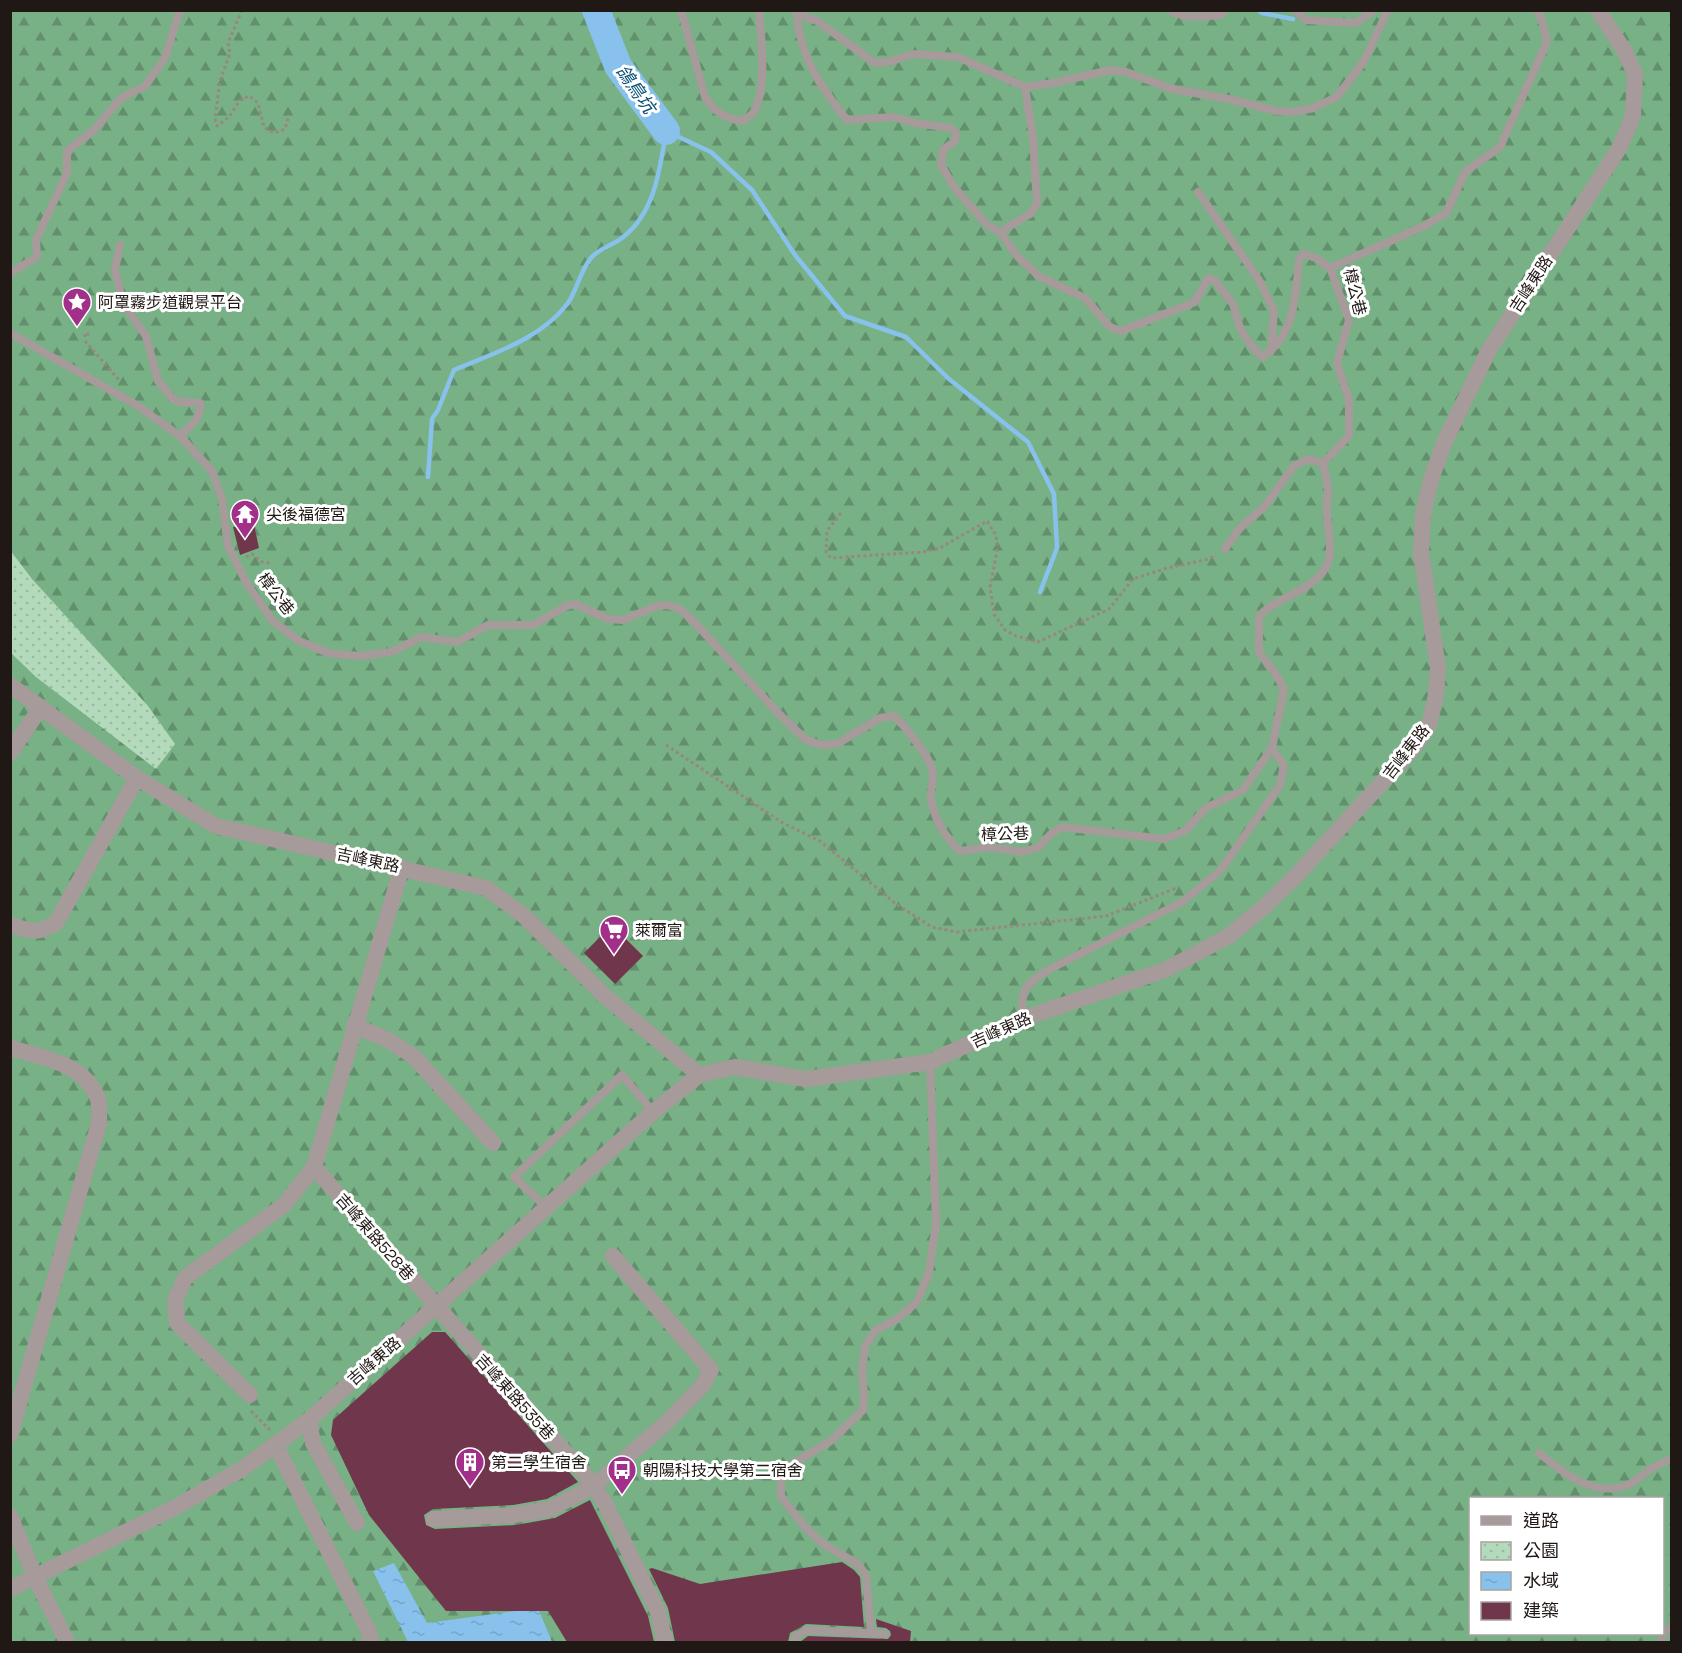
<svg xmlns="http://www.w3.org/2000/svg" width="1682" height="1653" font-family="'Space Grotesk','Noto Sans TC',sans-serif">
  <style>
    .forest { fill: url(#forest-firs); fill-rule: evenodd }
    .park { fill: url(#park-dots) }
    .water { fill: url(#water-ripples) }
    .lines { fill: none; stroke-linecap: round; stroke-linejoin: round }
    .stream { stroke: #87c1ec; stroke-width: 4.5 }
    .river { stroke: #87c1ec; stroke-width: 28 }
    .building { fill: #70364b }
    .path { stroke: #97877e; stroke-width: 3; stroke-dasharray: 3 3; stroke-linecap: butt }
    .service { stroke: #a69a9a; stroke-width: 8 }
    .minor { stroke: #a69a9a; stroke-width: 16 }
    .labels { text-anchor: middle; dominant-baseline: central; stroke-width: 6; stroke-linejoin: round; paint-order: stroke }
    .street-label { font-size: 16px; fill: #201814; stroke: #fff }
    .poi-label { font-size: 16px; fill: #201814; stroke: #fff; text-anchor: start }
    .water-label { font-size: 18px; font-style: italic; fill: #024d75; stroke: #fff }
  </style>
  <defs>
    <pattern id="forest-firs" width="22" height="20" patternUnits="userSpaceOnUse" patternTransform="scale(1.5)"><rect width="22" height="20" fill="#78b186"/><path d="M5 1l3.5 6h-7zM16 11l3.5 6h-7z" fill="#628f6c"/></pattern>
    <pattern id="park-dots" width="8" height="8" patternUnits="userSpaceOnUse" patternTransform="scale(1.5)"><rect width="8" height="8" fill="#b2dabb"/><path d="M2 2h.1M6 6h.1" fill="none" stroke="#99baa0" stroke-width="1.8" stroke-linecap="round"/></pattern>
    <pattern id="water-ripples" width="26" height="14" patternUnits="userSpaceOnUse" patternTransform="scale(1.5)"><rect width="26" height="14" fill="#87c1ec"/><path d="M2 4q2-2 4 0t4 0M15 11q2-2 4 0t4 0" fill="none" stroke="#74a5ca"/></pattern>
  </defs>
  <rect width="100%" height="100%" fill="#f5ded2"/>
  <path class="forest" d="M11,11H1671V1642H11ZM1470,1498H1662V1634H1470Z"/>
  <path class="park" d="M10,550L32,579L148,706L175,744L156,769L36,677L11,653Z"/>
  <path class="water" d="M394,1563L427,1623L538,1608L552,1642H408L373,1571Z"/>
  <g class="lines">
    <g class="stream">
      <path d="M1258,10L1262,13L1293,19"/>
      <path d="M428,477L432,419L438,410L454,370C494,353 541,339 568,303C577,290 580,271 591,258C598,249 613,245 622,238C655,213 660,169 666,131L711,152L752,190L795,255L845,316L906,337L949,379L1028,442L1054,494L1057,548L1040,592"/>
    </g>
    <path class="river" d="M596,10L618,66L666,131"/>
  </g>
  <g class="building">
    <path d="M254,525L259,548L240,555L233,527Z"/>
    <path d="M612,925L643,956L615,984L584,953Z"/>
    <path d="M432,1332H445L578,1482L547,1499L513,1505L433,1509L424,1515L426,1525L435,1529L516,1525L555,1518L590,1500L648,1616L654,1642H567L548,1611H446L369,1515L331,1435L333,1420Z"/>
    <path d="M842,1562L854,1570L860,1577L864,1627L806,1624L790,1633L788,1642H675L668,1608L649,1569L652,1568L700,1584Z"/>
    <path d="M876,1619L911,1631L910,1642H800L808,1636L888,1639L891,1635L890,1631L886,1628L877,1627Z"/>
  </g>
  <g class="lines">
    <g class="path">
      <path d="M242,10L228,43L230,53L220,81L215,119L217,126L229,117L240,100L249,96L258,103L264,127L274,133L285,129L289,115"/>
      <path d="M85,337V333L88,334L87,336"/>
      <path d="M85,341L119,380"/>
      <path d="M841,513L827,531L826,552L831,558L923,552L940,548L987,521L996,535L997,551L990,587L994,614L1005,630L1016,636L1038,642L1109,609L1133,579L1167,568L1209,559L1216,555"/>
      <path d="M246,557L252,554L262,562L270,563"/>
      <path d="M666,745L783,823L820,841L896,904L932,927L957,932L1106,916L1179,887"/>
      <path d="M251,1411L270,1430"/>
    </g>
    <g class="service">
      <path d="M681,10L705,97C715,112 724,118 742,121C745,119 751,116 753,113C768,89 761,38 759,10"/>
      <path d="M795,10L797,14L817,21L875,63L888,62L913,54L958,57L1025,87L1053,83L1110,70L1126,72L1172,89L1229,99L1276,111L1294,112L1313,108L1337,97L1364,61L1388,10"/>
      <path d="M1170,10C1184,20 1204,16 1221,15L1225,10"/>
      <path d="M1295,10L1306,20L1356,23L1374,10"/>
      <path d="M797,14C799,55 821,88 847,120L894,117L915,123L951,128L956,133L955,141L943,150L941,165L954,187L987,225L1000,232"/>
      <path d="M1025,87L1033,138L1037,203L1030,214L1000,232L1018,257L1040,277L1085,298L1110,327L1121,331L1195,302L1208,278L1215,281L1233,304L1240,328L1249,343L1262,357C1295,337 1296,293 1299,259L1304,254L1316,258L1330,268"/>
      <path d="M1198,192L1259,280L1274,311L1271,351"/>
      <path d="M120,245L115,269L123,304L146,336L158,381L173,399L181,402L200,403C202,418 190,426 180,436"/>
      <path d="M10,273L37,257L36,240L67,173V151L94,130L121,98L145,86L165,58L180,10"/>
      <path d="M10,333L138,406L180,436L212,471L222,499L228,546L247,584L273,621L299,641L328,653L359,656L391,652L422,637L457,642L488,625H533L566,606L575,604L608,619L623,620L657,606L668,605L680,609L696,624L777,712L805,739L821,745L837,744L880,718L894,716C904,725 929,756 932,769C935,778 930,789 931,798C934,819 945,837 960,851L991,847L1022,852L1039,847L1051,834L1062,827L1164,839L1185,831L1206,808L1243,790L1272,748L1284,689L1277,676L1259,652V616C1273,601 1294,596 1310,584C1340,562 1328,544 1327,513C1326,506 1328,498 1328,490C1327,481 1325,472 1323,463L1349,436V400L1337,363L1349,320L1330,268L1424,226L1446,213L1465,172L1500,147L1547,42L1542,21L1537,10"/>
      <path d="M1225,549L1239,529L1264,507L1294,466L1308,459L1323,463"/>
      <path d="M1022,1019C1022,987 1023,986 1050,969L1182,902L1220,871L1280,785L1284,766L1272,748"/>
      <path d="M547,1208L514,1177L622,1075L653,1112"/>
      <path d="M1539,1453C1563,1473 1594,1498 1627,1485C1637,1481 1645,1472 1654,1467C1660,1464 1666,1461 1672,1459"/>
      <path d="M871,1633L866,1575L858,1564L823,1544L806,1528L781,1497V1471L832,1440L863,1410L864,1393L862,1372L865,1346L876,1330L897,1319L917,1302L929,1272L936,1223L930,1062"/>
      <path d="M794,1642L795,1637L806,1630L885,1634"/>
      <path d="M1660,1642L1664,1633L1672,1626"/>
    </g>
    <g class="minor">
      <path d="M10,685L137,778L216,826L486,888L523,915L605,996L699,1075"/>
      <path d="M10,753L41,707"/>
      <path d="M10,925C32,931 36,935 56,923L137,778"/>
      <path d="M354,1025L388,1040L413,1056L493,1143"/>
      <path d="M10,1048C43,1058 85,1063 98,1099C100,1106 99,1116 99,1123L10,1435"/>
      <path d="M314,1167L589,1479L605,1503L658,1612L665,1642"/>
      <path d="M250,1395L177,1323L175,1300L185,1278L284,1205L314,1167L402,867"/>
      <path d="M309,1420L313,1443L357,1523"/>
      <path d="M275,1444L368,1630L371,1642"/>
      <path d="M10,1516L35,1577L67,1642"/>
      <path d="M434,1519L514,1515L550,1509L594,1486L666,1423L703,1385L711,1370L613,1256"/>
      <path d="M10,1589L174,1508L242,1469L309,1420L653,1112L699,1075L735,1067L806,1079L930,1062L1022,1019L1165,970L1229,936L1265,906L1295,877L1411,751L1429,726L1436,695L1438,668L1421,552L1423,515L1431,479L1444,443L1489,350L1620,147L1633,116L1635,74L1625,52L1598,10"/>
    </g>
  </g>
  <defs>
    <g id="sight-pin" transform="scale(1.5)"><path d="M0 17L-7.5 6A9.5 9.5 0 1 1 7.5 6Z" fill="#a22f8a" stroke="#fff"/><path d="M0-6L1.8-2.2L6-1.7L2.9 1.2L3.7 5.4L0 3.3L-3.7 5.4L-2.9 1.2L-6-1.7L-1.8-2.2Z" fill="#fff"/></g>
    <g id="temple-pin" transform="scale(1.5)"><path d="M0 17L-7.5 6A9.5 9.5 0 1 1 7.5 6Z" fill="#a22f8a" stroke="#fff"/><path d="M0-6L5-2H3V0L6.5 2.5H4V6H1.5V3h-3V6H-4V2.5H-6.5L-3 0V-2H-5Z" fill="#fff"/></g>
    <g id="supermarket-pin" transform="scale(1.5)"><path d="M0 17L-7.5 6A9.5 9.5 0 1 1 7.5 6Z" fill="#a22f8a" stroke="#fff"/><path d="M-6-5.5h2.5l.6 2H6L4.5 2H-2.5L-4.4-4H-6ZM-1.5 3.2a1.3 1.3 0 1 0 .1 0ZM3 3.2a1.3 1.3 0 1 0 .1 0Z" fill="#fff"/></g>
    <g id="building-pin" transform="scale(1.5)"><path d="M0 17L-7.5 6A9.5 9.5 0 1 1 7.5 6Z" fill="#a22f8a" stroke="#fff"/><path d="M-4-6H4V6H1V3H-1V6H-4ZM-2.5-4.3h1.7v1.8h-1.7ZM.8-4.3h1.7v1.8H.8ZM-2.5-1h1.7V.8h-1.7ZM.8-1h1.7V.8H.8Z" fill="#fff"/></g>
    <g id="bus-pin" transform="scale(1.5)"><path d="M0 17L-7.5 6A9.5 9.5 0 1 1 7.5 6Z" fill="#a22f8a" stroke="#fff"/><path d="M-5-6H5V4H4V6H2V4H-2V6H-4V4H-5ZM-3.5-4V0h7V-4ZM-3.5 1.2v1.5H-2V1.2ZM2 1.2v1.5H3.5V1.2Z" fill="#fff"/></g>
  </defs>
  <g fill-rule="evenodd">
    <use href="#sight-pin" x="77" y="302"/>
    <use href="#temple-pin" x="245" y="514"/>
    <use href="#supermarket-pin" x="614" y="930"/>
    <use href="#building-pin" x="470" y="1462"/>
    <use href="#bus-pin" x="622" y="1470"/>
  </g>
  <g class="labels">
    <g class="street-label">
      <text transform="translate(1531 284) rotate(-57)">吉峰東路</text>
      <text transform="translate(1355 292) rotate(76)">樟公巷</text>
      <text transform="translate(276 594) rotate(52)">樟公巷</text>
      <text transform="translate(1406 752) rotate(-52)">吉峰東路</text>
      <text transform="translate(1005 834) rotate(-2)">樟公巷</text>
      <text transform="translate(368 860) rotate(12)">吉峰東路</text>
      <text transform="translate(1001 1030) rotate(-24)">吉峰東路</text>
      <text transform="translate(375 1237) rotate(49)">吉峰東路528巷</text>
      <text transform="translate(374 1361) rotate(-41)">吉峰東路</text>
      <text transform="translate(515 1397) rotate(48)">吉峰東路535巷</text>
    </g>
    <g class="poi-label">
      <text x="98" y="302">阿罩霧步道觀景平台</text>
      <text x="266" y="514">尖後福德宮</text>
      <text x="635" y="930">萊爾富</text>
      <text x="491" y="1462">第二學生宿舍</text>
      <text x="643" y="1470">朝陽科技大學第二宿舍</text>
    </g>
    <g class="water-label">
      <text transform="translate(636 89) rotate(55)">鴿鳥坑</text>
    </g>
  </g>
  <rect width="1682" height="1653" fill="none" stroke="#201814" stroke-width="24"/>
  <rect x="1469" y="1497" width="195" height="138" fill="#ffffff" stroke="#a6a3a1" stroke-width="1.5"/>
  <rect x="1481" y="1516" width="30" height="9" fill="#a69a9a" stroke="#a6a3a1" stroke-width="1.5"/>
  <text x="1523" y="1527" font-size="18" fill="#201814">道路</text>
  <rect x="1481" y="1542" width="30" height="18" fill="url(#park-dots)" stroke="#a6a3a1" stroke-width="1.5"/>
  <text x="1523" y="1557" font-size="18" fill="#201814">公園</text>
  <rect x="1481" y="1572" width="30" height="18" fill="url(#water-ripples)" stroke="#a6a3a1" stroke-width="1.5"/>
  <text x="1523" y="1587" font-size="18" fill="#201814">水域</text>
  <rect x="1481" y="1602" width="30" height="18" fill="#70364b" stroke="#a6a3a1" stroke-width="1.5"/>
  <text x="1523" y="1617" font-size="18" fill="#201814">建築</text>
</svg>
